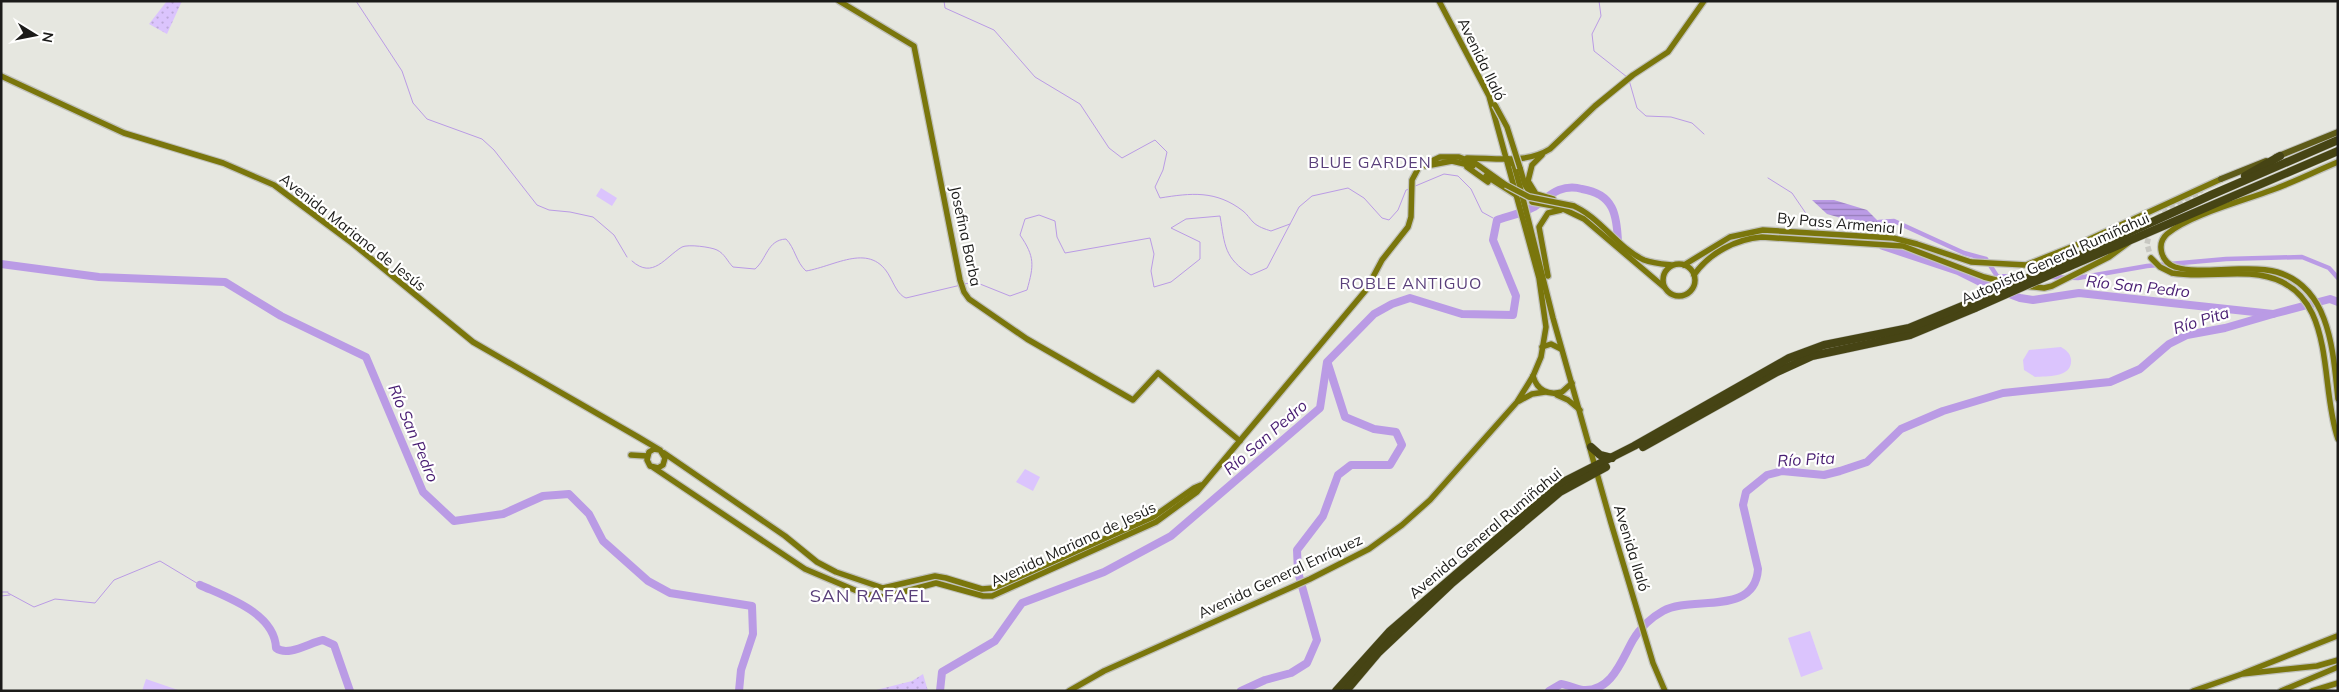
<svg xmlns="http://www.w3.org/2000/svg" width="2339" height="692" font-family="Mulish,sans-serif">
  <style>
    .grass { fill: url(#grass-dots) }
    .garden { fill: #dbc4fd }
    .water { fill: url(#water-rules) }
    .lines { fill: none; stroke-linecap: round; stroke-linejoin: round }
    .stream { stroke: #ba9be5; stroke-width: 1 }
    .canal { stroke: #ba9be5; stroke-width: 4.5 }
    .river { stroke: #ba9be5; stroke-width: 8 }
    .secondary-tunnel { stroke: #c8c8c2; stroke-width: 5.5; stroke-dasharray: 5.5 3; stroke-linecap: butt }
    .secondary-casing { stroke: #c1c2bc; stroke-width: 8 }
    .primary-casing { stroke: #c1c2bc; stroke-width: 8 }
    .highway-casing { stroke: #c1c2bc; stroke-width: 9 }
    .secondary { stroke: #7a760c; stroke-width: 5.5 }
    .primary { stroke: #5e5b18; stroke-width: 6 }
    .highway { stroke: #464414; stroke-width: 8 }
    .secondary-bridge-casing { stroke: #c1c2bc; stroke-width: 8; stroke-linecap: butt }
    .highway-bridge-casing { stroke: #c1c2bc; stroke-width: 9; stroke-linecap: butt }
    .secondary-bridge { stroke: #7a760c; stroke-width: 5.5 }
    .highway-bridge { stroke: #464414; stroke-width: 8 }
    .labels { text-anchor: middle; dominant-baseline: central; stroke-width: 4.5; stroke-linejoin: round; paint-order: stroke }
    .street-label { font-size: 15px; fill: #1b1b19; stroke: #fffffe }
    .neighbourhood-label { font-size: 16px; letter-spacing: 1px; fill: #593f7a; stroke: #fffffe }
    .water-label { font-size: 16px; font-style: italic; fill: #481d72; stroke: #fffffe }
    .quarter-label { font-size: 18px; letter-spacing: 1px; fill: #593f7a; stroke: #fffffe }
  </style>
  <defs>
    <pattern id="grass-dots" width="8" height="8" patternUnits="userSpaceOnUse" patternTransform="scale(1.25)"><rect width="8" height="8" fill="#dbc4fd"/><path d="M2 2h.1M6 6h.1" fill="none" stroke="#bba8d8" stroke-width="1.8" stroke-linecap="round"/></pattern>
    <pattern id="water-rules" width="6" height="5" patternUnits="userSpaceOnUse" patternTransform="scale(1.25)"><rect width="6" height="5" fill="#ba9be5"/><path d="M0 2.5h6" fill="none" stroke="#967eb9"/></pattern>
  </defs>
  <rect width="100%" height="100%" fill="#e6e7e0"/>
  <g class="grass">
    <path d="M167,1H182L167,34L149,24Z"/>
    <path d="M923,674L928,691H872L912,681Z"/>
  </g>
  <g class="garden">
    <path d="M601,188L617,198L612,206L596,196Z"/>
    <path d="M2061,347C2066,350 2070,353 2071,359C2073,378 2047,376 2035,377L2024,370L2023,360L2029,350Z"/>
    <path d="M1025,469L1040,477L1033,491L1016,482Z"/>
    <path d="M1810,631L1823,669L1801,677L1788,638Z"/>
    <path d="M146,679L181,691H142Z"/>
  </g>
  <path class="water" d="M1812,200H1834L1867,210L1879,222L1865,225L1827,214Z"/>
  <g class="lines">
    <g class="stream">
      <path d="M356,1L402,71L413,103L427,119L482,139L494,150L537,205L549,210L570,212L593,217L614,235L627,257"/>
      <path d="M944,1L945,8L994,30L1035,77L1080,104L1109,148L1122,158L1155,140L1167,152L1163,170L1155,187L1160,198C1191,193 1216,190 1243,211C1247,214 1250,219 1253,222C1258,227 1265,229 1271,231L1290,224"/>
      <path d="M1599,1L1601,16L1592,34L1594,51L1627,77"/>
      <path d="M1629,80L1637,108L1646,116L1671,117L1692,123L1704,134"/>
      <path d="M1768,178L1792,193L1807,215"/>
      <path d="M1413,187L1444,174L1458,176L1471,189L1482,212L1493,218"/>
      <path d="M1811,220L1820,232"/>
      <path d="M632,261C653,280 665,257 682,247C688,244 711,247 717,250C725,254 727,261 733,267L755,269C767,259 767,240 786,239C795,248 796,262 806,271C836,266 871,241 890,277C894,284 898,295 906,298L961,285"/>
      <path d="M964,284L975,282L1010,296L1027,290C1034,265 1035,257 1020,235L1025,219L1039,215L1055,221L1057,237L1065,253L1150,238L1154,254L1151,271L1154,287L1171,282L1200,259V242L1171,228L1186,219L1220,216C1225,246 1224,258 1251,275L1267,268L1299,207L1312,196L1348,188L1364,198L1382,218L1389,220L1398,210L1406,190L1410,189"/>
      <path d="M1,592H8"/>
      <path d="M8,593L34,607L55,599L95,603L114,580L160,561L200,585"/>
      <path d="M1,596L10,595"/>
    </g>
    <g class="canal">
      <path d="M1879,222L1894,221L1964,253L1986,259L1997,276L2027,277"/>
      <path d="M2050,277L2078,278L2147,266L2226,259L2302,257L2329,268L2338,278"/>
    </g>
    <g class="river">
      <path d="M1883,246L1958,271L1988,286L2020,298L2033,300L2079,293L2273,314L2330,299L2338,302"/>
      <path d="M1,264L99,277L225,282L281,316L366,357L423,492L454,521L503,514L543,496L569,494L589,514L603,541L648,581L670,593L752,606L753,634L741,670L739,691"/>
      <path d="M200,585C226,597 275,613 276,648C288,657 309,643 323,640L334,645L350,691"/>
      <path d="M940,691L942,672L995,641L1022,603L1104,572L1171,536L1320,408L1327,362L1374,314L1392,304L1410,298L1462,314L1513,315L1516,296L1493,240L1497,220C1509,216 1523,213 1534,207C1542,202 1549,194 1559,190C1567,187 1575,187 1582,189C1614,194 1617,215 1618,243L1620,246"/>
      <path d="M1241,691L1265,680L1291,673L1307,663L1317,640L1298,572L1297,550L1323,516L1338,475L1351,465H1390L1402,445L1396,432L1374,429L1345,417L1328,364"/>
      <path d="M1549,691L1561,684C1569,685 1576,689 1583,690C1612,692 1622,659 1633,640C1640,628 1652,617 1663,611C1691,595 1755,617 1758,569L1743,505L1746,492L1767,475L1782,471L1824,475L1840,471L1867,462L1901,429L1943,411L2003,393L2110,382L2140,369L2169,344L2187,335L2225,328L2273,314"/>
    </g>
    <g class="secondary-tunnel">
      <path d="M2156,218L2202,190"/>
      <path d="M2150,230L2147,244L2151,258"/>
    </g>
    <g class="secondary-casing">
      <g id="secondary">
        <path d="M839,1L914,46L960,280L964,292L969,299L1027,339L1133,400L1158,373L1240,441"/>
        <path d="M1,76L124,133L223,163L274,185L352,243L473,342L638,437L660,450L665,458L663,465L658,468L650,466L647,460L649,452L654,449L660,450"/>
        <path d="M1542,155L1532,165L1528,181L1536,194L1553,199"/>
        <path d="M1467,158C1495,158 1526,164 1550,149L1595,106L1633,75L1668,52L1704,1"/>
        <path d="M1508,159L1514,165L1519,183L1553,318L1611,523L1653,663L1665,691"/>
        <path d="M2338,162C2316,171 2294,182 2272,190C2243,201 2189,215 2167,234C2156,244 2161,262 2175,267C2194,273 2219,269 2239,269C2251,269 2264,268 2277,272C2331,288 2333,353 2338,399"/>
        <path d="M1426,166L1452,161L1473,166"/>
        <path d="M1467,167L1488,182"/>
        <path d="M1520,168L1525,185L1531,194"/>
        <path d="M1486,176L1516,195"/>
        <path d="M1532,202L1559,207L1584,219L1664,287"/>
        <path d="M1571,205C1600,216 1616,247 1644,260C1652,263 1662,264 1671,265"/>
        <path d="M2151,258L2160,267L2172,273C2201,278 2231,271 2259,275C2339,287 2318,382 2338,439"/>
        <circle cx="1679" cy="280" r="16"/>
        <path d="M1684,265L1730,237L1763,230L1893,238L1917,244L1971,262L2026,265L2079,244L2221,179"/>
        <path d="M1694,275C1709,253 1736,239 1762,237L1903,246L1984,277L2012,284"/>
        <path d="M1548,276L1539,227L1548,213L1561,210"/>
        <path d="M2024,286L2044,288L2052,286L2109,257L2128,243"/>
        <path d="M1542,347L1551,344L1561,349"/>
        <path d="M1533,376C1537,390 1548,396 1562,392L1572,383"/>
        <path d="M1557,395L1568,400L1580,410"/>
        <path d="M1519,401L1532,394L1545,392"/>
        <path d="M664,453L785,536L817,562L836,572L883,588L935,576L946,578L982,589L994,588L1153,517L1194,488L1201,485"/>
        <path d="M631,455L647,456"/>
        <path d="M654,468L805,569L864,594L884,597L936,583L983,596H992L1156,522L1197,492L1366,290L1382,260L1408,227L1411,217L1412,180L1419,167L1440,157H1459L1475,163L1506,185"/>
        <path d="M2244,673L2337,636"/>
        <path d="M1069,691L1104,671L1310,579L1369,549L1402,525L1430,500L1517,402L1533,376L1541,357L1546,327L1539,278L1489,96L1439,1"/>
        <path d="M2193,691L2242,674L2317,666L2338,660"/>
        <path d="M2281,691L2338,667"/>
        <path d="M2312,691L2338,683"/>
      </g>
    </g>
    <g class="primary-casing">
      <g id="primary">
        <path d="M2276,157L2338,132"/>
        <path d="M2221,179L2266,161"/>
      </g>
    </g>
    <g class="highway-casing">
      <g id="highway">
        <path d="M2245,176L2280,156"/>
        <path d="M2067,261L2211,195L2338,140"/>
        <path d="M2068,267L2338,151"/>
        <path d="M1591,447L1600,455L1612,458"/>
        <path d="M1643,447L1777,372L1812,356L1910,335L1975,308"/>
        <path d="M1336,691L1390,631L1563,482L1634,446L1789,358L1824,345L1909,328L1972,302"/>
        <path d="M1346,691L1379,652L1451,584L1560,492L1606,467"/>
      </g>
    </g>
    <use href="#secondary" class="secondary"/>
    <use href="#primary" class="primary"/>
    <use href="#highway" class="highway"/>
    <g class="secondary-bridge-casing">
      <g id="secondary-bridge">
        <path d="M1495,105L1507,127L1520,168"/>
        <path d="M1506,185L1529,197L1574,206"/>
      </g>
    </g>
    <g class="highway-bridge-casing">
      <g id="highway-bridge">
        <path d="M1972,302L2067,261"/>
        <path d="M1975,308L2068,267"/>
      </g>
    </g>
    <use href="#secondary-bridge" class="secondary-bridge"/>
    <use href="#highway-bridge" class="highway-bridge"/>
  </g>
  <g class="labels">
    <g class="street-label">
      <text transform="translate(1482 59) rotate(64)">Avenida Ilaló</text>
      <text transform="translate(1840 223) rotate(5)">By Pass Armenia I</text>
      <text transform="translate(353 232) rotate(38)">Avenida Mariana de Jesús</text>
      <text transform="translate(966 236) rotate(78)">Josefina Barba</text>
      <text transform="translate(2055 258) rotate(-24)">Autopista General Rumiñahui</text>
      <text transform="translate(1485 533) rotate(-40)">Avenida General Rumiñahui</text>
      <text transform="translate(1073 544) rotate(-25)">Avenida Mariana de Jesús</text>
      <text transform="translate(1632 548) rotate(73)">Avenida Ilaló</text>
      <text transform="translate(1280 576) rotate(-25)">Avenida General Enríquez</text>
    </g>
    <g class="neighbourhood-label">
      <text x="1370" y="162">BLUE GARDEN</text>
      <text x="1411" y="283">ROBLE ANTIGUO</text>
    </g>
    <g class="water-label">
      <text transform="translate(2138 286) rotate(6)">Río San Pedro</text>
      <text transform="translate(2201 320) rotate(-17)">Río Pita</text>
      <text transform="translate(414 433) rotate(67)">Río San Pedro</text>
      <text transform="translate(1265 437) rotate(-41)">Río San Pedro</text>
      <text transform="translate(1806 459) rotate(-3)">Río Pita</text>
    </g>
    <g class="quarter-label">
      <text x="870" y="595">SAN RAFAEL</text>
    </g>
  </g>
  <rect width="2339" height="692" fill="none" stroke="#1b1b19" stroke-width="5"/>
  <g transform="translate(35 35) rotate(100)" stroke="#fffffe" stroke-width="4" paint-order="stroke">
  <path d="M0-4L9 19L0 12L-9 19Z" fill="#1b1b19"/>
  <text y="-8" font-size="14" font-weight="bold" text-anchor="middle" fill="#1b1b19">N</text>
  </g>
</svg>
